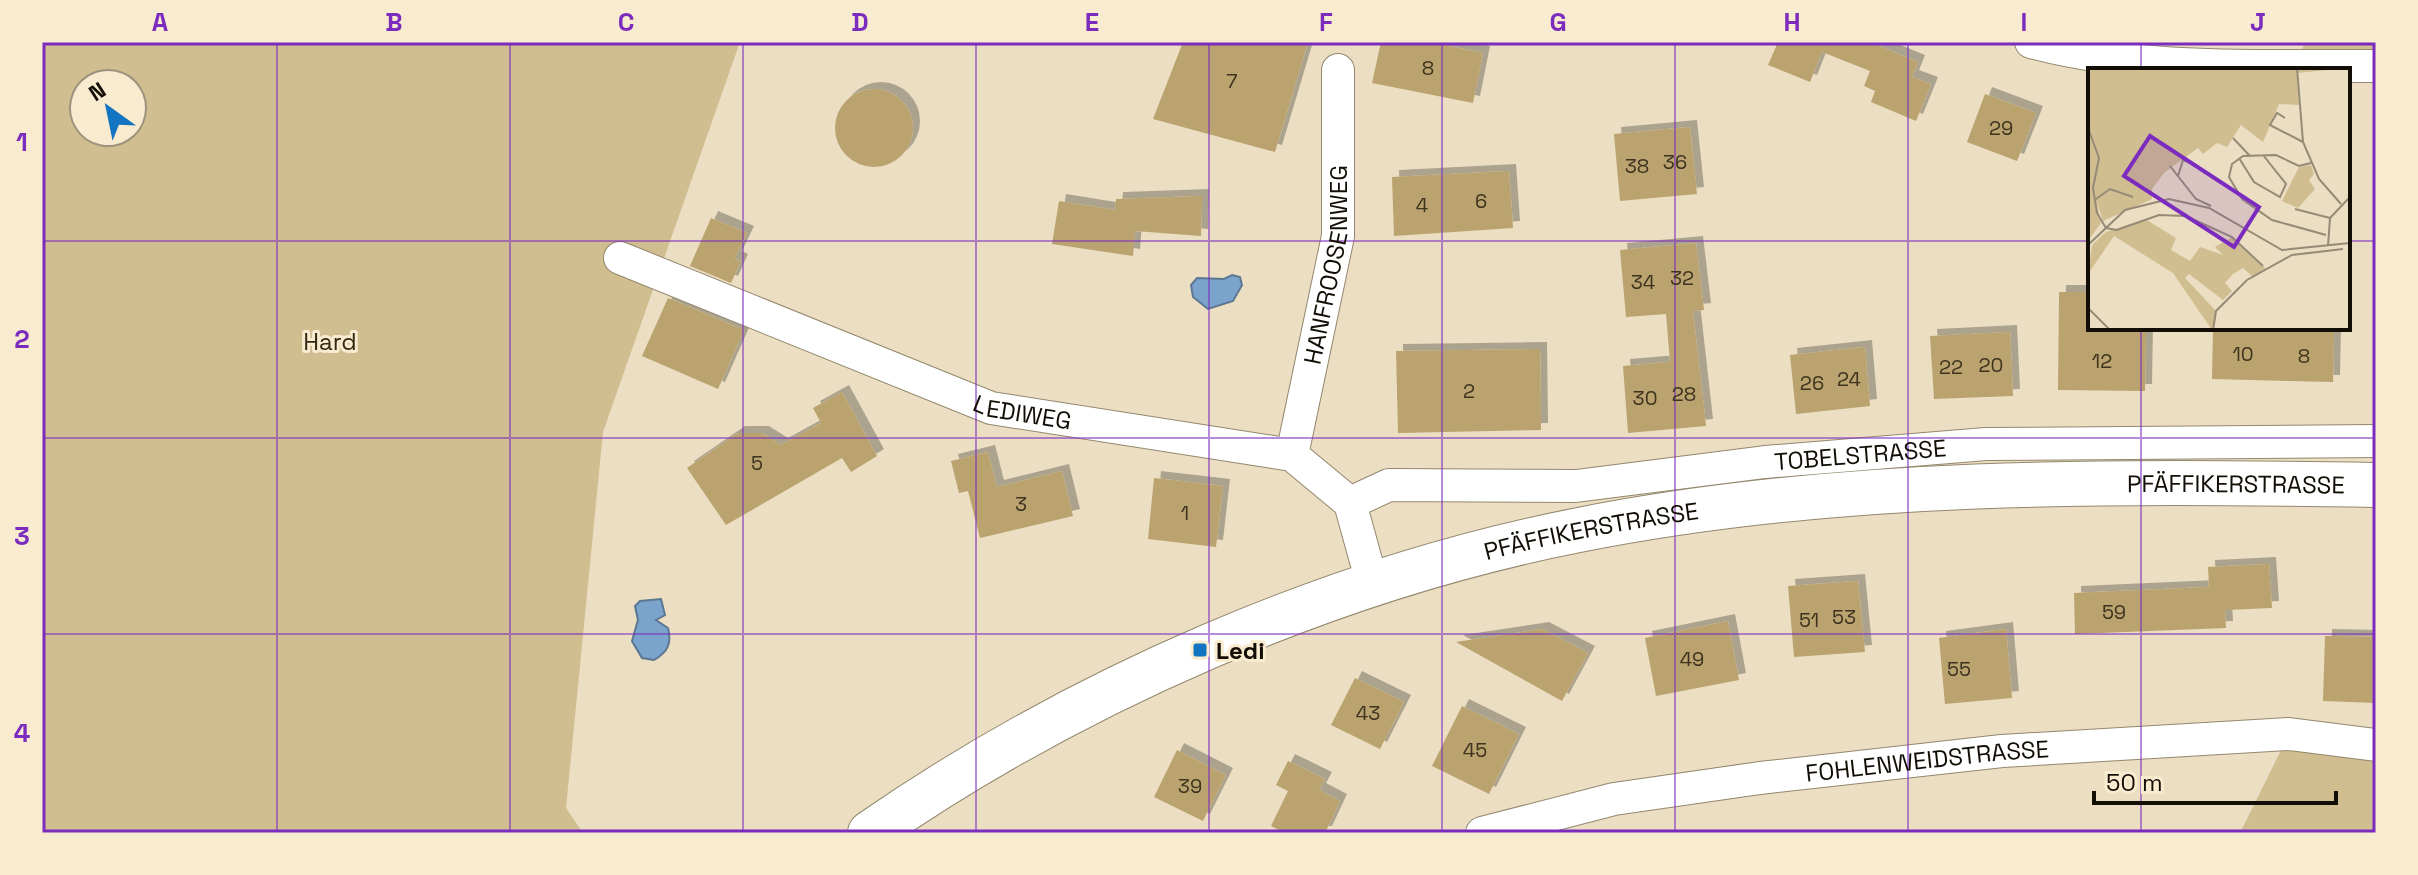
<svg xmlns="http://www.w3.org/2000/svg" width="2418" height="875" font-family="'Space Grotesk',sans-serif">
  <style>
    .green { fill: #d0bd90; fill-rule: evenodd }
    .water { fill: #7ba4cd; stroke: #5c7791; stroke-width: 2 }
    .building { fill: #baa36e; filter: url(#shadow) }
    .lines { fill: none; stroke-linecap: round; stroke-linejoin: round }
    .minor-casing { stroke: #93876d; stroke-width: 34 }
    .secondary-casing { stroke: #93876d; stroke-width: 46 }
    .minor { stroke: #fff; stroke-width: 32 }
    .secondary { stroke: #fff; stroke-width: 44 }
    .grid { fill: none; stroke: #7b2cbf; stroke-width: 2; stroke-opacity: 0.55 }
    .poi-dot { fill: #1375c1; stroke: #f8ebcf; stroke-width: 3 }
    .labels { text-anchor: middle; dominant-baseline: central; stroke-width: 6; stroke-linejoin: round; paint-order: stroke }
    .number-label { font-size: 20px; fill: #3d331f }
    .street-label { font-size: 24px; fill: #130e05; stroke: #f8ebcf }
    .park-label { font-size: 24px; fill: #342a11; stroke: #f8ebcf }
    .poi-label { font-size: 24px; font-weight: bold; fill: #130e05; stroke: #f8ebcf; text-anchor: start }
    .inset-road { fill: none; stroke: #958b76; stroke-width: 2 }
    .view { fill: #7b2cbf; fill-opacity: 0.15; stroke: #7b2cbf; stroke-width: 4 }
    .inset-edge { fill: none; stroke: #130e05; stroke-width: 4 }
    .neatline { fill: none; stroke: #7b2cbf; stroke-width: 3 }
    .grid-label { font-size: 26px; text-anchor: middle; font-weight: bold; fill: #7b2cbf }
  </style>
  <defs>
    <filter id="shadow"><feDropShadow dx="7" dy="-7" stdDeviation="0" flood-color="#0004"/></filter>
  </defs>
  <rect width="100%" height="100%" fill="#ebdec2"/>
  <g class="green">
    <path d="M42,42H740L603,432L566,808L583,833H42ZM84,84H132V132H84Z"/>
    <path d="M2304,42H2375L2373,51L2302,52Z"/>
    <path d="M2289,734L2376,745V833H2240Z"/>
  </g>
  <g class="water">
    <path d="M1232,275L1240,277L1242,285L1233,301L1208,309L1193,297L1191,285L1197,278L1224,279Z"/>
    <path d="M661,599L665,615L656,620L668,628C672,643 668,652 654,660L642,658L632,641L638,620L635,606L640,601Z"/>
  </g>
  <g class="building">
    <path d="M1183,42H1308L1275,152L1153,119Z"/>
    <path d="M1381,42H1430L1483,53L1473,103L1372,83Z"/>
    <path d="M1778,42H1869L1918,62L1912,77L1931,84L1916,121L1871,102L1875,91L1864,86L1870,71L1822,52L1810,82L1768,65Z"/>
    <circle cx="874" cy="128" r="39"/>
    <path d="M1985,94L2036,113L2017,161L1967,142Z"/>
    <path d="M1690,127L1697,194L1620,201L1614,134Z"/>
    <path d="M1509,171L1513,228L1394,236L1392,177Z"/>
    <path d="M1202,196L1201,236L1135,231L1133,256L1052,244L1059,201L1115,210L1116,199Z"/>
    <path d="M711,218L747,233L735,258L741,261L731,283L690,266Z"/>
    <path d="M1696,243L1704,310L1693,311L1706,426L1628,433L1623,366L1670,362L1666,314L1626,317L1620,250Z"/>
    <path d="M2059,292H2090V328L2146,332L2145,391L2058,390Z"/>
    <path d="M668,298L744,330L718,389L642,356Z"/>
    <path d="M2213,329L2334,332L2333,382L2212,379Z"/>
    <path d="M2010,332L2013,396L1934,399L1930,336Z"/>
    <path d="M1865,347L1870,406L1796,414L1790,355Z"/>
    <path d="M1540,349L1541,430L1398,433L1396,351Z"/>
    <path d="M842,392L877,456L851,472L842,458L726,525L687,468L738,433H762L781,445L821,423L813,408Z"/>
    <path d="M988,452L997,487L1062,471L1073,516L980,538L968,491L959,493L951,461Z"/>
    <path d="M1154,478L1223,486L1216,547L1148,539Z"/>
    <path d="M2269,564L2272,608L2225,610L2226,628L2075,634L2074,593L2209,587L2208,567Z"/>
    <path d="M1858,581L1865,652L1794,657L1788,586Z"/>
    <path d="M1728,621L1739,680L1656,696L1645,638Z"/>
    <path d="M1542,629L1588,653L1562,701L1456,642Z"/>
    <path d="M2006,629L2012,698L1945,704L1939,638Z"/>
    <path d="M2325,636L2376,637V703L2323,701Z"/>
    <path d="M1355,678L1404,702L1380,749L1331,725Z"/>
    <path d="M1462,706L1519,734L1489,794L1432,766Z"/>
    <path d="M1177,750L1226,775L1203,821L1154,797Z"/>
    <path d="M1288,761L1325,779L1319,790L1340,801L1325,833H1285L1271,826L1288,791L1276,785Z"/>
  </g>
  <g class="lines">
    <g class="minor-casing">
      <g id="minor">
        <path d="M2031,42C2143,72 2260,65 2376,66"/>
        <path id="s1" d="M620,258L991,408L1292,455L1350,503L1373,586"/>
        <path id="s2" d="M1292,455L1338,236V70"/>
        <path id="s3" d="M1350,503L1389,485L1576,486L1765,462L1986,444L2376,441"/>
        <path id="s4" d="M1482,833L1614,799L1760,778L2002,751L2289,734L2376,745"/>
      </g>
    </g>
    <g class="secondary-casing">
      <g id="secondary">
        <path id="s5" d="M870,833C1075,691 1333,578 1579,530C1840,478 2111,481 2376,485"/>
      </g>
    </g>
    <use href="#minor" class="minor"/>
    <use href="#secondary" class="secondary"/>
  </g>
  <path class="grid" d="M277,42V833M510,42V833M743,42V833M976,42V833M1209,42V833M1442,42V833M1675,42V833M1908,42V833M2141,42V70M42,241H2090M2348,241H2376M2141,328V833M42,438H2376M42,634H2376"/>
  <rect class="poi-dot" x="1192" y="642" width="16" height="16" rx="4"/>
  <g class="labels">
    <g class="number-label">
      <text x="1428" y="68">8</text>
      <text x="1232" y="81">7</text>
      <text x="2001" y="128">29</text>
      <text x="1675" y="162">36</text>
      <text x="1637" y="166">38</text>
      <text x="1481" y="201">6</text>
      <text x="1422" y="205">4</text>
      <text x="1682" y="278">32</text>
      <text x="1643" y="282">34</text>
      <text x="2243" y="354">10</text>
      <text x="2304" y="356">8</text>
      <text x="2102" y="361">12</text>
      <text x="1991" y="365">20</text>
      <text x="1951" y="367">22</text>
      <text x="1849" y="379">24</text>
      <text x="1812" y="383">26</text>
      <text x="1469" y="391">2</text>
      <text x="1684" y="394">28</text>
      <text x="1645" y="398">30</text>
      <text x="757" y="463">5</text>
      <text x="1021" y="504">3</text>
      <text x="1185" y="513">1</text>
      <text x="2114" y="612">59</text>
      <text x="1844" y="617">53</text>
      <text x="1809" y="620">51</text>
      <text x="1692" y="659">49</text>
      <text x="1959" y="669">55</text>
      <text x="1368" y="713">43</text>
      <text x="1475" y="750">45</text>
      <text x="1190" y="786">39</text>
    </g>
    <g class="street-label">
      <text stroke="none"><textPath href="#s2" startOffset="194">HANFROOSENWEG</textPath></text>
      <text stroke="none"><textPath href="#s1" startOffset="432">LEDIWEG</textPath></text>
      <text stroke="none"><textPath href="#s3" startOffset="516">TOBELSTRASSE</textPath></text>
      <text stroke="none"><textPath href="#s5" startOffset="1436">PFÄFFIKERSTRASSE</textPath></text>
      <text stroke="none"><textPath href="#s5" startOffset="788">PFÄFFIKERSTRASSE</textPath></text>
      <text stroke="none"><textPath href="#s4" startOffset="452">FOHLENWEIDSTRASSE</textPath></text>
    </g>
    <g class="park-label">
      <text x="330" y="341">Hard</text>
    </g>
    <g class="poi-label">
      <text x="1216" y="650">Ledi</text>
    </g>
  </g>
  <g transform="translate(2088 68)">
    <rect width="262" height="262" fill="#ebdec2"/>
    <path d="M0,0H262L209,5L211,37L191,36L175,74L153,57L139,79L129,75L115,86L110,80L76,105L64,121V131L15,153L8,131L13,155L0,173ZM223,97L226,106L221,112L227,121L210,140L194,133L211,99ZM57,151L88,170L83,182L102,193L112,179L135,187L127,179L144,169L178,201L165,209L155,200L145,206L137,215L144,223L135,232L101,206L97,210L128,243L124,262L85,205L26,168L0,206L4,177L18,164Z" fill="#d0bd90"/>
    <path class="inset-road" d="M209,0L215,74L231,111L253,136M197,50L189,45L182,57L215,74M0,60L11,90L5,120L9,145L18,160L29,162L71,147L98,148L144,169L175,198M145,70L162,88M151,90L166,114L192,129L198,116L175,87M223,95L211,98L188,87L155,88L144,96L141,109L154,131L184,152L238,167M82,98L108,131L123,138M90,108L95,92L103,95M8,131L22,121L45,129M207,141L242,150M0,177L37,142L81,131L121,140L194,182L262,175M240,178L242,150L262,129M0,240L22,262M125,262L128,243L159,212L204,187L255,181"/>
    <path class="view" d="M62,68L171,139L146,179L36,108Z"/>
    <rect width="262" height="262" class="inset-edge"/>
  </g>
  <rect width="2418" height="875" fill="none" stroke="#f8ebcf" stroke-width="88"/>
  <g transform="translate(108 108) rotate(327)"><circle r="38" fill="#f8ebcf" stroke="#9c937e" stroke-width="2"/>
  <path d="M0-6L14 30L0 20L-14 30Z" fill="#1375c1"/>
  <text y="-12" font-size="22" font-weight="bold" text-anchor="middle" fill="#130e05">N</text>
  </g>
  <path d="M2094 791v12h242v-12" fill="none" stroke="#130e05" stroke-width="4"/>
  <text x="2106" y="791" font-size="24" fill="#130e05" stroke="#f8ebcf" stroke-width="6" paint-order="stroke">50 m</text>
  <rect x="44" y="44" width="2330" height="787" class="neatline"/>
  <g class="grid-label">
    <text x="160" y="31">A</text>
    <text x="394" y="31">B</text>
    <text x="626" y="31">C</text>
    <text x="860" y="31">D</text>
    <text x="1092" y="31">E</text>
    <text x="1326" y="31">F</text>
    <text x="1558" y="31">G</text>
    <text x="1792" y="31">H</text>
    <text x="2024" y="31">I</text>
    <text x="2258" y="31">J</text>
    <text x="22" y="151">1</text>
    <text x="22" y="348">2</text>
    <text x="22" y="545">3</text>
    <text x="22" y="742">4</text>
  </g>
</svg>
